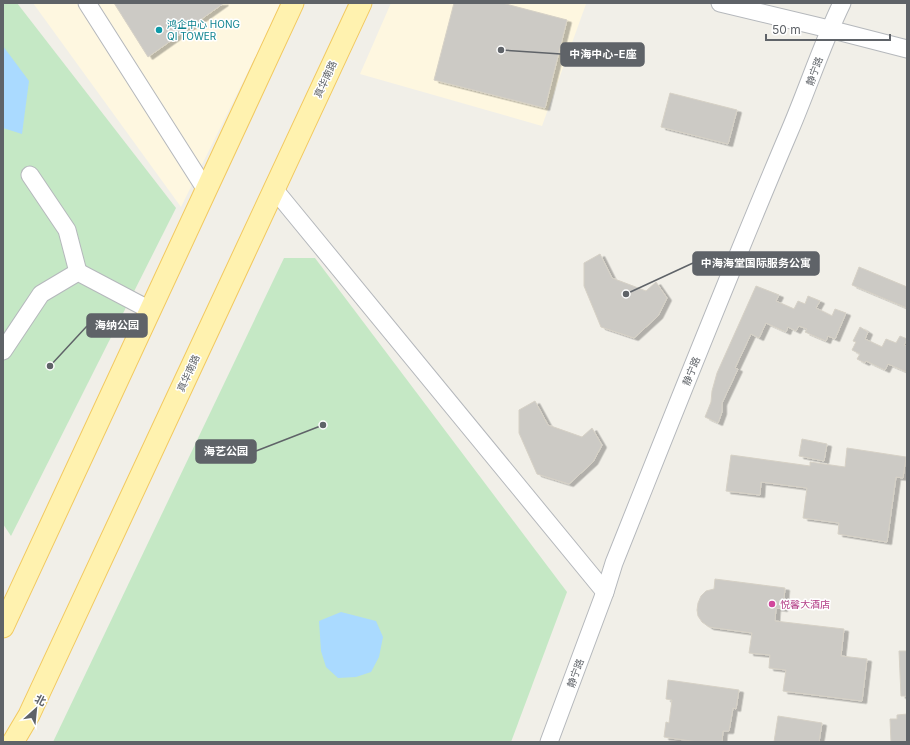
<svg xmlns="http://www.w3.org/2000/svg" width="910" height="745" font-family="Inter,'Noto Sans SC',sans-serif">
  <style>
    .commercial { fill: #fef7e0 }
    .green { fill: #c5e8c5 }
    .water { fill: #aadaff }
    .building { fill: #cccac5; stroke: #d6d1c6; filter: url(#shadow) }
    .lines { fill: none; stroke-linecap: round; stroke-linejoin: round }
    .minor-casing { stroke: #b5b8bc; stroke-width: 19 }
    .major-casing { stroke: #f2c960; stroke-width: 23 }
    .minor { stroke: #fff; stroke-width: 17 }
    .major { stroke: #fff2af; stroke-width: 21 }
    .culture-dot { fill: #0f9aa8; stroke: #fff; stroke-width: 1.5 }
    .hotel-dot { fill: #d1479c; stroke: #fff; stroke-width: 1.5 }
    .labels { text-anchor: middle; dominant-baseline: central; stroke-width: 3; stroke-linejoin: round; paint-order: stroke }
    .culture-label { font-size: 10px; fill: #0d838f; stroke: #fff; text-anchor: start }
    .street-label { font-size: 10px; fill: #5f6368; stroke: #fff }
    .hotel-label { font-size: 10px; fill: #b23c85; stroke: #fff; text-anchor: start }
    .leader { fill: none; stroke: #5f6368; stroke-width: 1.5 }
    .callout-dot { fill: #5f6368; stroke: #fff; stroke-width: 1.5 }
    .callout { fill: #5f6368; stroke: #5f6368; stroke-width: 1.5 }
    .callout-label { font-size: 11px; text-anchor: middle; font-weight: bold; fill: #fff }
  </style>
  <defs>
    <filter id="shadow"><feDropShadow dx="4.5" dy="2.5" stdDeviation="0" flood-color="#0004"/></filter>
  </defs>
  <rect width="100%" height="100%" fill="#f1efe8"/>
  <g class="commercial">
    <path d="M33,3H282L181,207Z"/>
    <path d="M391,3H584L586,4L542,126L360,74Z"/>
  </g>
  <g class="green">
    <path d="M3,3H17L176,208L11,536L3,524Z"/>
    <path d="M284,258H315L567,592L511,742H53Z"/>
  </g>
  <g class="water">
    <path d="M3,46L29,81L22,134L3,128Z"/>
    <path d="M341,612L376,621L383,637L379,657L371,672L356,677L338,678L326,667L321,651L319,621Z"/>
  </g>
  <g class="building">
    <path d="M114,3H224L148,57Z"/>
    <path d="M454,3H502L567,20L545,108L434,80Z"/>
    <path d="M670,93L737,110L728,144L661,127Z"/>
    <path d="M600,254L612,278L646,291L656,282L667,298L658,316L634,338L601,327L584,286V263Z"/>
    <path d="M859,267L907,287V308L852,285Z"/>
    <path d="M756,286L779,295L776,301L794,309L798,301L805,304L808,296L820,301L816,308L832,316L835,309L846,313L835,339L828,336L826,341L805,332L807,329L799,326L796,331L788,327L786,332L766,323L759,338L751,334L735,368L738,369L722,403V412L718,423L705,417L711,402L712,391L717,373Z"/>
    <path d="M860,327L868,332L865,339L882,347L886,339L896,343L900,336L907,339L904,345L907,346V372L888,364L885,370L866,361L865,363L857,359L860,354L852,350L856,342L853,341Z"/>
    <path d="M535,401L548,425L582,437L592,428L602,445L593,462L569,484L537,474L519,433V410Z"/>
    <path d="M802,439L827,444L824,461L799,456Z"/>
    <path d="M847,448L906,457L903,478L896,477L887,542L838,534L839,523L803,518L807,488L761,482L760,495L726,491L731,455L810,466V462L845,467Z"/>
    <path d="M715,579L785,588L783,609L776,608L775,621L844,629L841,656L867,659L862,701L783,691L786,670L769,668L770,655L749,653L752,633L709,627L702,622L698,616L697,610L698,603L701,596L706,591L714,589Z"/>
    <path d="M899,651H907V696H901Z"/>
    <path d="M668,680L739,690L736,709L733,708L729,731H723L722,742H698L664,737L666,722L669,723L672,700L666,699Z"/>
    <path d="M907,714V742H891L890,719H897V715Z"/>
    <path d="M778,716L822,723L819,742H774Z"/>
  </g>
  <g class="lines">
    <g class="minor-casing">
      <g id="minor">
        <path d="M87,3L206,190"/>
        <path d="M720,3L829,29L907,49"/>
        <path d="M30,175L67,230L78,272"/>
        <path d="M274,189L605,592"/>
        <path d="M3,351L41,294L78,272L150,310"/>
        <path d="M549,742L605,592L614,563C672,418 729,273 790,130C808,88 822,44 842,3"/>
      </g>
    </g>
    <g class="major-casing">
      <g id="major">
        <path d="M3,627L293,3"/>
        <path d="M13,742L29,715L361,3"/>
      </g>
    </g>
    <use href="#minor" class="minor"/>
    <use href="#major" class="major"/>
  </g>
  <circle class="culture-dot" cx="159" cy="30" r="4"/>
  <circle class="hotel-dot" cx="772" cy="604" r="4"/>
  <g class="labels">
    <g class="culture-label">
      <text x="167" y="24">鸿企中心 HONG<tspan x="167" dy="12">QI TOWER</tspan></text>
    </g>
    <g class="street-label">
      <text transform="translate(814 71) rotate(-70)">静宁路</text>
      <text transform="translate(325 79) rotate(-65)">真华南路</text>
      <text transform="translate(691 371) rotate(-68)">静宁路</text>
      <text transform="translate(188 373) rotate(-65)">真华南路</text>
      <text transform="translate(575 673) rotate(-70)">静宁路</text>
    </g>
    <g class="hotel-label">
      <text x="780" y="604">悦馨大酒店</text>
    </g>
  </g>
  <path class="leader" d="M501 50L561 54M626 294L693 263M50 366L87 326M323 425L256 451"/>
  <g class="callout-dot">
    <circle cx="501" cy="50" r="4"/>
    <circle cx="626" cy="294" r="4"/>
    <circle cx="50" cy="366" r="4"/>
    <circle cx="323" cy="425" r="4"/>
  </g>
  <g class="callout">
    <rect x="561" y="43" width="83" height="23" rx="4"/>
    <rect x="693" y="252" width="126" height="23" rx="4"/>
    <rect x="87" y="314" width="60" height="23" rx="4"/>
    <rect x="196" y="440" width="60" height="23" rx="4"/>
  </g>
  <g class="callout-label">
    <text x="603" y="58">中海中心-E座</text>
    <text x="756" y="267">中海海堂国际服务公寓</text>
    <text x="117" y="329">海纳公园</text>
    <text x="226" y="455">海艺公园</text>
  </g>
  <rect width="910" height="745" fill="none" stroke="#5f6368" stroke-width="8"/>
  <g transform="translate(36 709) rotate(27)" stroke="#ffffff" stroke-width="3" paint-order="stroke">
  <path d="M0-3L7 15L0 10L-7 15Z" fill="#5f6368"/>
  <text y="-6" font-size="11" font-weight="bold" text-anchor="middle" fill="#5f6368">北</text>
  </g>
  <path d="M766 34v6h124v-6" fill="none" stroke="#5f6368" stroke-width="2"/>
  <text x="772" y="34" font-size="12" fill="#5f6368" stroke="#ffffff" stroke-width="3" paint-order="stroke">50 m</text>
</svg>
